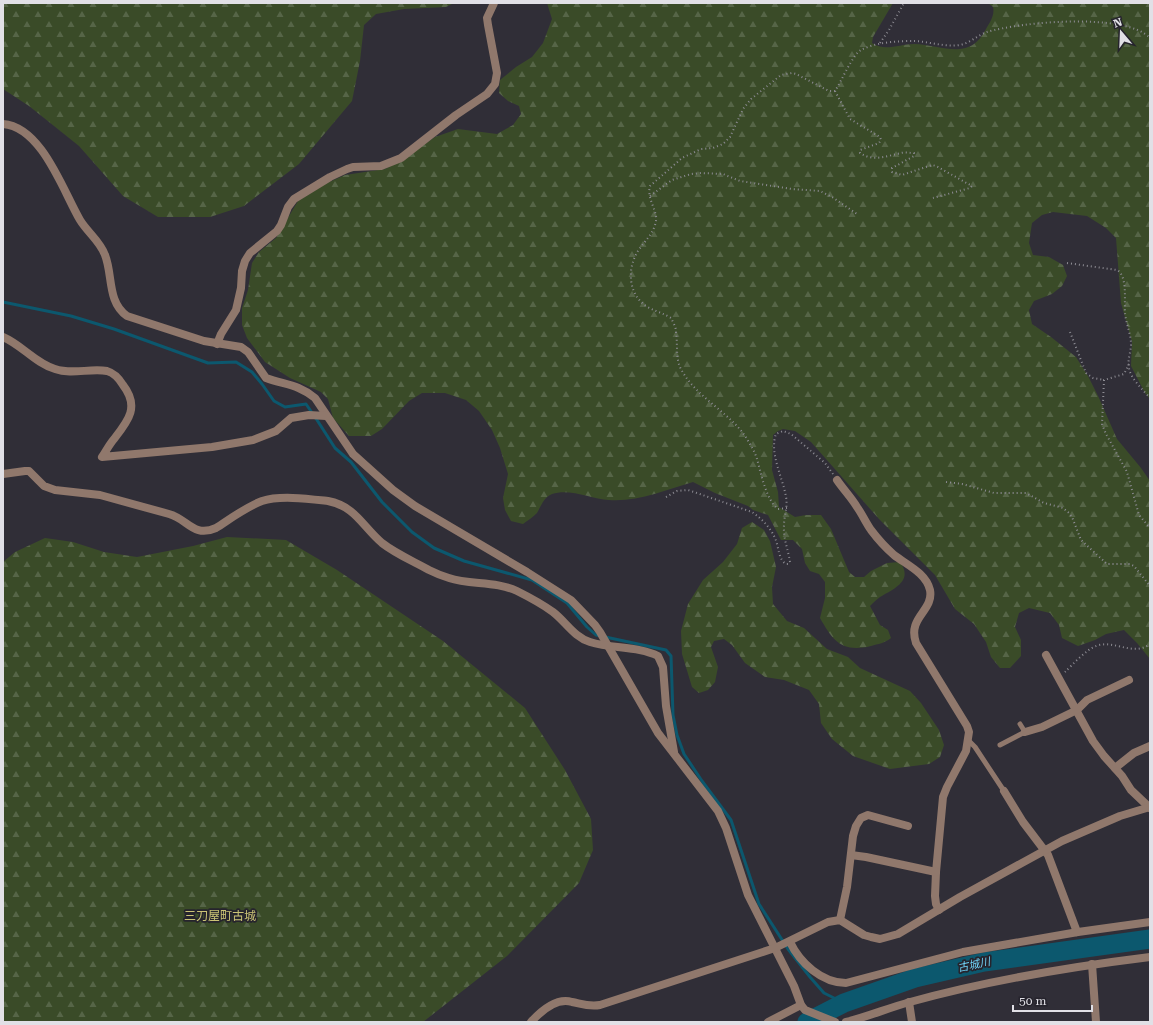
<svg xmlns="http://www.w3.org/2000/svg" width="1153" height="1025" font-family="'Roboto Serif','Noto Sans JP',serif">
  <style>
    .forest { fill: url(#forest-firs) }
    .water { fill: url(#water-rules) }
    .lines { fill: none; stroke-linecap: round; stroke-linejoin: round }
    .stream { stroke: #0c586e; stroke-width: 3 }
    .river { stroke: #0c586e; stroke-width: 19 }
    .path { stroke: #8d8c93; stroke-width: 2; stroke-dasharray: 1 3; stroke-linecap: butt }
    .lane { stroke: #90786c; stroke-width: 5 }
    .street { stroke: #90786c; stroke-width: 8 }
    .labels { text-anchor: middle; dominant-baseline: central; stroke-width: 3.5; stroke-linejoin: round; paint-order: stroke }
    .water-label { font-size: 11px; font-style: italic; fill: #71d5f9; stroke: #26242d }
    .quarter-label { font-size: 12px; fill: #cbc375; stroke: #26242d }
  </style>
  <defs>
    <pattern id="forest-firs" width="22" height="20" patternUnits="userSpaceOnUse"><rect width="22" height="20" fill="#3a4b28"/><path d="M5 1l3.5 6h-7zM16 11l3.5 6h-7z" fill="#566547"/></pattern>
    <pattern id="water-rules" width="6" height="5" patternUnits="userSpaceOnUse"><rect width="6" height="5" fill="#0c586e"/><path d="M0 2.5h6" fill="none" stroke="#2f7083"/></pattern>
  </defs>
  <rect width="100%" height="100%" fill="#302e37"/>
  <g class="forest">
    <path d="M3,3H454L446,7L404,9L376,14L364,25L360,61L352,101L299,164L244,206L210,217H158L123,196L79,146L29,106L3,89Z"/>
    <path d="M547,3H893L873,37L872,43C884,52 900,44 914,44C943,45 969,62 986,29C990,22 995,15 993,7L988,3H1150V399L1145,393L1131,366L1132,342L1121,303L1116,238L1106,228L1087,216L1053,212L1042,215L1032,223L1029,243L1033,255L1049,257L1063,265L1067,276L1062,286L1052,294L1034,301L1029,310L1032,324L1051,337L1076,357L1088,376L1099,398L1117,439L1141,468L1150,481V659L1137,643L1124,630L1106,634L1095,640L1078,646L1062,638L1059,625L1050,613L1029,608L1019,613L1015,627L1021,640V656L1010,668H1000L991,657L986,642L974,624L955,609L935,575L879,519L811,442L795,431L783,429L778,431L773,435L772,470L778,492L779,507L795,517L806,515H821L831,529L849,572L855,577H864L871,571L887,563L900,562C914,581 893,589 880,597C876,600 873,603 870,606L880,625L888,630L891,638C885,643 878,644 871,646C842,653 833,641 820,618L825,598V582L819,574L810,571L805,563L802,549L793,540H781L768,515L753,510L748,506L715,493L693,482C665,490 638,502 609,500C591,499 570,488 552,494C544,497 541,506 537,513C533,517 527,521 523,524L511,521L505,510L503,498L508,474L500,448L492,430L479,411L466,400L445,393H422L409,401L382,429L371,436H349L333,418L328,399L321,392L290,378L265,362L247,338L242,325V308L248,290L252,263L259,252L276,238L298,201L327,183L345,175L385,169L402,160L435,137L458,129L497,134L513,125L521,114L519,106L508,101L499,93L500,80L516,67L532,57L543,43L552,19Z"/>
    <path d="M752,522L764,530L770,541L776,567L772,587L773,604L787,621L804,628L827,649L848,657L860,668L910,691L921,703L939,730L944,745L940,757L929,764L890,769L853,756L832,739L821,723L819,704L809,690L784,680L765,677L745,663L732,645L724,639L714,641L711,647L718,667L715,682L708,690L699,693L692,687L682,654L681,631L688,604L703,580L723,562L737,544L742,528Z"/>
    <path d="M227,537L286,540L337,570L443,641L525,708L565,770L591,819L593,850L579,883L507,956L423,1022H3V562L15,552L45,538L73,542L104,552L137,557L193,546Z"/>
  </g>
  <path class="water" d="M1150,931V943L1116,946H1086Z"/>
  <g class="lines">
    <path class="stream" d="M3,302L71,316L114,329L208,363L236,362L252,372L262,384L274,401L285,407L306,404L317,420L335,448L351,462L382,502L412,532L434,548L464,561L532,580L567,603L587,627L596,635L666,650L671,656L673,715L677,735L684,754L702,781L731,820L759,904L788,949L810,977L824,993L844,1003"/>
    <path class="river" d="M807,1022L844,1003L915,978L984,962L1150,939"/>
    <g class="path">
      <path d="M880,43L889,30L904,3"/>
      <path d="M835,91L850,119L880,137L881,140L879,143L860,150V153C873,162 887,156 901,153C905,152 909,153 914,153V156L892,168V172L902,175L932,165L936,166L972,186L970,188L933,198"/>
      <path d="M650,196L672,180L691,174L701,173L723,174L740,181L792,189L820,191L832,197L857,214"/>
      <path d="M1067,263L1117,270C1128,276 1124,302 1125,313C1126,324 1131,334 1131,344C1131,352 1127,361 1129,368C1130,378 1144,391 1150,398"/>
      <path d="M1070,332L1086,373L1093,378L1104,380"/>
      <path d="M1129,364L1124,374L1104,380L1102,424L1106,434L1127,472L1139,515L1150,528"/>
      <path d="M946,482L962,484L994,493H1026L1044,503L1063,508L1069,513L1072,517L1081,540L1107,564H1130L1134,566L1150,586"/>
      <path d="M666,497L677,491L688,490L752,512C762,519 770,527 775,538C779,547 778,559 786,564H788L790,562C788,549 783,538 784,525C784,516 788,507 786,497C783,478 769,453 776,434L783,431L791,434L825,463L833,474"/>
      <path d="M787,508L778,509C766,500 761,473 757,459C755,452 751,446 747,439C731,413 698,399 682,371C675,360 678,345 676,332C676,327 673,322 671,318C663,313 654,311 646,306C628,294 627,268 638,251C644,242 652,235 655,225C660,212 646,200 650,186L682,158L701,149L713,148L723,144L730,137L743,109L751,99L781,75L792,73L796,74L829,91H835C841,82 853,54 861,50C876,42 898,41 915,41C930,42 944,47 960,45C970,43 978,35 987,32C1020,22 1125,12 1150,38"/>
      <path d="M1065,672C1072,665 1087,649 1096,646C1114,639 1133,657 1150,644"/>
    </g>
    <g class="lane">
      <path d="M969,741L975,747L1004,791"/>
      <path d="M1000,745L1025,732L1020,724"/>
    </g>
    <g class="street">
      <path d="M3,124C42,127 63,191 80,220C88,233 100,241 105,255C113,275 107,302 127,316L204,341L241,347L248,352L266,378C285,385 298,384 315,398L353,454L393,490L415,506L527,572L571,600L595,625L600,632L658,733L718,811L726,828L748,895L794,986L801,1005L805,1010L835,1022"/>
      <path d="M3,337C22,345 35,363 55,369C72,375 90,368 107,371C114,373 120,380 123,385C140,407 128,421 114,439C109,445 106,451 102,457L212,447L253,440L276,431L291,418L309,415L326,416"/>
      <path d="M217,344L221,334L236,310L241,288L242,271L245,261L250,253L277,231L281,225L288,207L294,199L330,177L347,169L353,167L381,166L401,158L456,115L487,94L495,84L497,73L488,25L487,18L494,3"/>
      <path d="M3,474L25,471H29L44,486L55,490L100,495L169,514C188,519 193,538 216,528C230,519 246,507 262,501C280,495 310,499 328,501C355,506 363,527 382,543C396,554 413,561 429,570C435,573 442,576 449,578C470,585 496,581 517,591C529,597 542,604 553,612C566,622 574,637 590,642C612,649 638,646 658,656L663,667L666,706L674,752"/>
      <path d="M837,480C843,489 851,497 857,507C862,514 866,523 871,530C877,538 886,548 894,555C907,565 926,573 930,590C934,611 907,617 916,643L967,726L969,732L966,751L947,787L943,797L936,872L935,896L936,904L939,910"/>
      <path d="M1046,655L1093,741L1104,756L1122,776L1131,790L1150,808"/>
      <path d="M1025,732L1042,727L1077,710L1087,700L1129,680"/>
      <path d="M1115,768L1134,753L1150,746"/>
      <path d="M1004,791L1023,822L1048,855L1077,932"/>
      <path d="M851,855L866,857L936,872"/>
      <path d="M840,920L847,887L853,836L856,826L861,818L868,815L908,826"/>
      <path d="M790,942C800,963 822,983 846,983L963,952L1078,932L1150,922"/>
      <path d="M1092,964L1096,1022"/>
      <path d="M909,1002L912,1022"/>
      <path d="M531,1022C541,1011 556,997 572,1002C582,1004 589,1007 600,1005L775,948L828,922L840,920L864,935L871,937L880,939L898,934L960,897L1062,841L1120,816L1150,807"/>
      <path d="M768,1022L801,1005"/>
      <path d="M846,1022C867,1017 888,1008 910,1002C989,980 1069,967 1150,957"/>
    </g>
  </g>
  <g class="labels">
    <g class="water-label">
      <text transform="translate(974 965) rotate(-12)">古城川</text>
    </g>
    <g class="quarter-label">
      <text x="220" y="916">三刀屋町古城</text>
    </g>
  </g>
  <rect width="1153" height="1025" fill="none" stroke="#e1e0e6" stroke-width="8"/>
  <g transform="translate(1121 32) rotate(341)" stroke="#26242d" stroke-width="3" paint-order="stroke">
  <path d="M0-3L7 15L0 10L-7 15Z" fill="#e1e0e6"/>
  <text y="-6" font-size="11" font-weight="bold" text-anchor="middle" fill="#e1e0e6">N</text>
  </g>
  <path d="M1013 1005v6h79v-6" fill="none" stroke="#e1e0e6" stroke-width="2"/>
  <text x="1019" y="1005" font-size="12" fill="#e1e0e6" stroke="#26242d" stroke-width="3" paint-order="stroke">50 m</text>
</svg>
